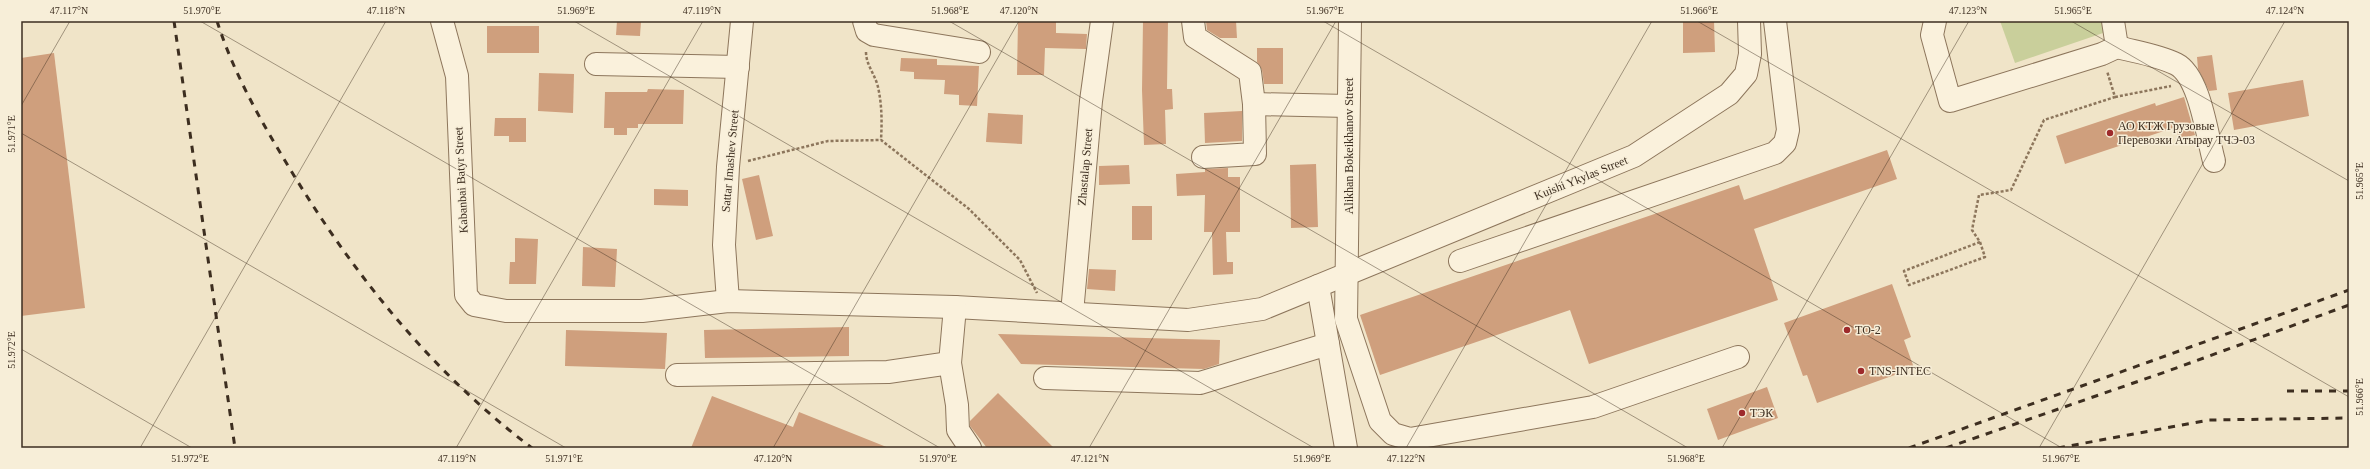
<svg xmlns="http://www.w3.org/2000/svg" width="2370" height="469" font-family="'Times New Roman',serif">
  <style>
    .pitch { fill: #c9cf9b }
    .building { fill: #cf9f7d }
    .lines { fill: none; stroke-linecap: round; stroke-linejoin: round }
    .minor-casing { stroke: #8d765c; stroke-width: 24 }
    .path { stroke: #8d765c; stroke-width: 2.5; stroke-dasharray: 3 2; stroke-linecap: butt }
    .minor { stroke: #faf1dc; stroke-width: 22 }
    .rail { stroke: #3d2e20; stroke-width: 3; stroke-dasharray: 7 7; stroke-linecap: butt }
    .ticks { fill: none; stroke: #3d2e20; stroke-width: 1; stroke-opacity: 0.45 }
    .poi-dot { fill: #9e2a2b; stroke: #f7eed8; stroke-width: 1.5 }
    .labels { text-anchor: middle; dominant-baseline: central; stroke-width: 3; stroke-linejoin: round; paint-order: stroke }
    .poi-label { font-size: 12px; fill: #3d2e20; stroke: #f7eed8; text-anchor: start }
    .street-label { font-size: 12px; fill: #3d2e20; stroke: #f7eed8 }
    .neatline { fill: none; stroke: #3d2e20; stroke-width: 1.5 }
    .ticks-label { font-size: 10px; text-anchor: middle; fill: #3d2e20 }
  </style>
  <rect width="100%" height="100%" fill="#f0e4c8"/>
  <path class="pitch" d="M2000,21H2105L2109,31L2015,63Z"/>
  <g class="building">
    <path d="M617,21H641L640,36L616,35Z"/>
    <path d="M1018,21H1056V33L1087,34L1086,49L1045,48L1044,75H1017Z"/>
    <path d="M1143,21H1168L1167,89H1172L1173,109L1165,110L1166,144L1144,145L1142,90Z"/>
    <path d="M1206,21H1236L1237,38H1220L1207,30Z"/>
    <path d="M1683,21H1714L1715,52L1683,53Z"/>
    <rect x="487" y="26" width="52" height="27"/>
    <path d="M1257,48H1283V84H1264L1262,70L1257,62Z"/>
    <path d="M54,53L85,308L21,316V58Z"/>
    <path d="M2212,55L2217,90L2209,91L2198,69L2197,57Z"/>
    <path d="M901,58L937,59V65L979,66L977,106L959,105V95L944,94L945,80L914,79V72L900,71Z"/>
    <path d="M539,73L574,74L573,113L538,111Z"/>
    <path d="M2303,80L2309,116L2234,130L2228,93Z"/>
    <path d="M648,89L684,90L683,124H638V128H627V135H614V128H604L605,92H647Z"/>
    <path d="M2184,97L2195,135L2179,139L2176,127L2065,164L2056,136L2155,103L2156,106Z"/>
    <path d="M1242,111V141L1205,143L1204,113Z"/>
    <path d="M988,113L1023,115L1022,144L986,142Z"/>
    <path d="M495,118H526V142H509V136H494Z"/>
    <path d="M1887,150L1897,179L1754,229L1778,300L1589,364L1570,310L1380,375L1360,315L1739,185L1744,200Z"/>
    <path d="M1316,164L1318,227L1291,228L1290,165Z"/>
    <path d="M1129,165L1130,184L1099,185V166Z"/>
    <path d="M1228,168V177H1240V232H1226L1227,262H1233V274L1213,275L1212,232H1204L1205,195L1177,196L1176,174L1205,172V169Z"/>
    <path d="M759,175L773,236L756,240L742,179Z"/>
    <path d="M654,189L688,190V206L654,205Z"/>
    <rect x="1132" y="206" width="20" height="34"/>
    <path d="M515,238L538,239L536,284H509L510,262H515Z"/>
    <path d="M583,247L617,249L615,287L582,286Z"/>
    <path d="M1089,269L1116,270L1115,291L1087,289Z"/>
    <path d="M1892,284L1911,337L1904,340L1914,368L1817,403L1807,375L1803,376L1784,323Z"/>
    <path d="M849,327V356L705,358L704,330Z"/>
    <path d="M566,330L667,333L665,369L565,366Z"/>
    <path d="M998,334L1220,340L1219,364L1204,369L1021,364Z"/>
    <path d="M1767,387L1778,418L1718,440L1707,409Z"/>
    <path d="M998,393L1054,448H987L970,426V421Z"/>
    <path d="M712,396L793,427L799,412L889,448H691Z"/>
  </g>
  <g class="lines">
    <g class="minor-casing">
      <g id="minor">
        <path d="M442,21L457,76L466,295L474,305L506,311H642L728,301L955,307L1188,320L1262,309L1634,156L1729,94L1746,74L1750,54L1749,21"/>
        <path d="M864,21L867,31L874,35L979,52"/>
        <path d="M1193,21L1195,37L1250,72L1254,104L1255,154L1203,157"/>
        <path d="M1350,21L1346,319L1380,421L1393,434L1410,439L1593,407L1738,357"/>
        <path d="M1935,21L1932,35L1950,101L2102,54L2117,47L2113,21"/>
        <path d="M2117,47C2136,52 2158,55 2176,64C2200,76 2207,136 2214,161"/>
        <path d="M596,64L738,67"/>
        <path d="M1254,104L1348,106"/>
        <path d="M1460,261L1775,153L1785,143L1788,130L1775,21"/>
        <path d="M1318,286L1346,448"/>
        <path d="M728,301L724,245L728,167L742,21"/>
        <path d="M955,307L950,363L957,405L958,430L970,448"/>
        <path d="M1072,313L1091,101L1102,21"/>
        <path d="M677,375L888,372L950,363"/>
        <path d="M1045,378L1200,383L1328,344"/>
      </g>
    </g>
    <g class="path">
      <path d="M866,52C866,65 875,74 878,87C882,105 882,122 881,140"/>
      <path d="M2115,97L2171,86"/>
      <path d="M748,161L828,141L881,140L969,209L1020,260L1037,293"/>
      <path d="M1980,242L1904,271L1909,285L1985,257L1980,242L1972,230L1979,195L2011,190L2044,120L2115,97L2107,71"/>
    </g>
    <use href="#minor" class="minor"/>
    <g class="rail">
      <path d="M174,21L235,448"/>
      <path d="M217,21C232,69 258,116 284,159C350,270 429,370 532,448"/>
      <path d="M2287,391H2349"/>
      <path d="M1909,448L2349,290"/>
      <path d="M1946,448L2168,371L2349,305"/>
      <path d="M2058,448L2209,420L2349,418"/>
    </g>
  </g>
  <path class="ticks" d="M200,21L940,448M574,21L1314,448M949,21L1688,448M1323,21L2062,448M1697,21L2349,397M2071,21L2349,181M21,106L70,21M21,133L566,448M21,349L192,448M140,448L386,21M456,448L703,21M773,448L1019,21M1089,448L1336,21M1406,448L1652,21M1722,448L1969,21M2039,448L2285,21"/>
  <g class="poi-dot">
    <circle cx="2110" cy="133" r="4"/>
    <circle cx="1847" cy="330" r="4"/>
    <circle cx="1861" cy="371" r="4"/>
    <circle cx="1742" cy="413" r="4"/>
  </g>
  <g class="labels">
    <g class="poi-label">
      <text x="2118" y="126">АО КТЖ Грузовые<tspan x="2118" dy="14">Перевозки Атырау ТЧЭ-03</tspan></text>
      <text x="1855" y="330">ТО-2</text>
      <text x="1869" y="371">TNS-INTEC</text>
      <text x="1750" y="413">ТЭК</text>
    </g>
    <g class="street-label">
      <text transform="translate(1349 146) rotate(-90)">Alikhan Bokeikhanov Street</text>
      <text transform="translate(730 161) rotate(-85)">Sattar Imashev Street</text>
      <text transform="translate(1085 167) rotate(-85)">Zhastalap Street</text>
      <text transform="translate(1581 178) rotate(-22)">Kuishi Ykylas Street</text>
      <text transform="translate(461 180) rotate(-93)">Kabanbai Batyr Street</text>
    </g>
  </g>
  <rect width="2370" height="469" fill="none" stroke="#f7eed8" stroke-width="44"/>
  <rect x="22" y="22" width="2326" height="425" class="neatline"/>
  <g class="ticks-label">
    <text x="69" y="14">47.117°N</text>
    <text x="202" y="14">51.970°E</text>
    <text x="386" y="14">47.118°N</text>
    <text x="576" y="14">51.969°E</text>
    <text x="702" y="14">47.119°N</text>
    <text x="950" y="14">51.968°E</text>
    <text x="1019" y="14">47.120°N</text>
    <text x="1325" y="14">51.967°E</text>
    <text x="1699" y="14">51.966°E</text>
    <text x="1968" y="14">47.123°N</text>
    <text x="2073" y="14">51.965°E</text>
    <text x="2285" y="14">47.124°N</text>
    <text transform="translate(11 134) rotate(-90)" y="4">51.971°E</text>
    <text transform="translate(2359 181) rotate(-90)" y="4">51.965°E</text>
    <text transform="translate(11 350) rotate(-90)" y="4">51.972°E</text>
    <text transform="translate(2359 397) rotate(-90)" y="4">51.966°E</text>
    <text x="190" y="462">51.972°E</text>
    <text x="457" y="462">47.119°N</text>
    <text x="564" y="462">51.971°E</text>
    <text x="773" y="462">47.120°N</text>
    <text x="938" y="462">51.970°E</text>
    <text x="1090" y="462">47.121°N</text>
    <text x="1312" y="462">51.969°E</text>
    <text x="1406" y="462">47.122°N</text>
    <text x="1686" y="462">51.968°E</text>
    <text x="2061" y="462">51.967°E</text>
  </g>
</svg>
